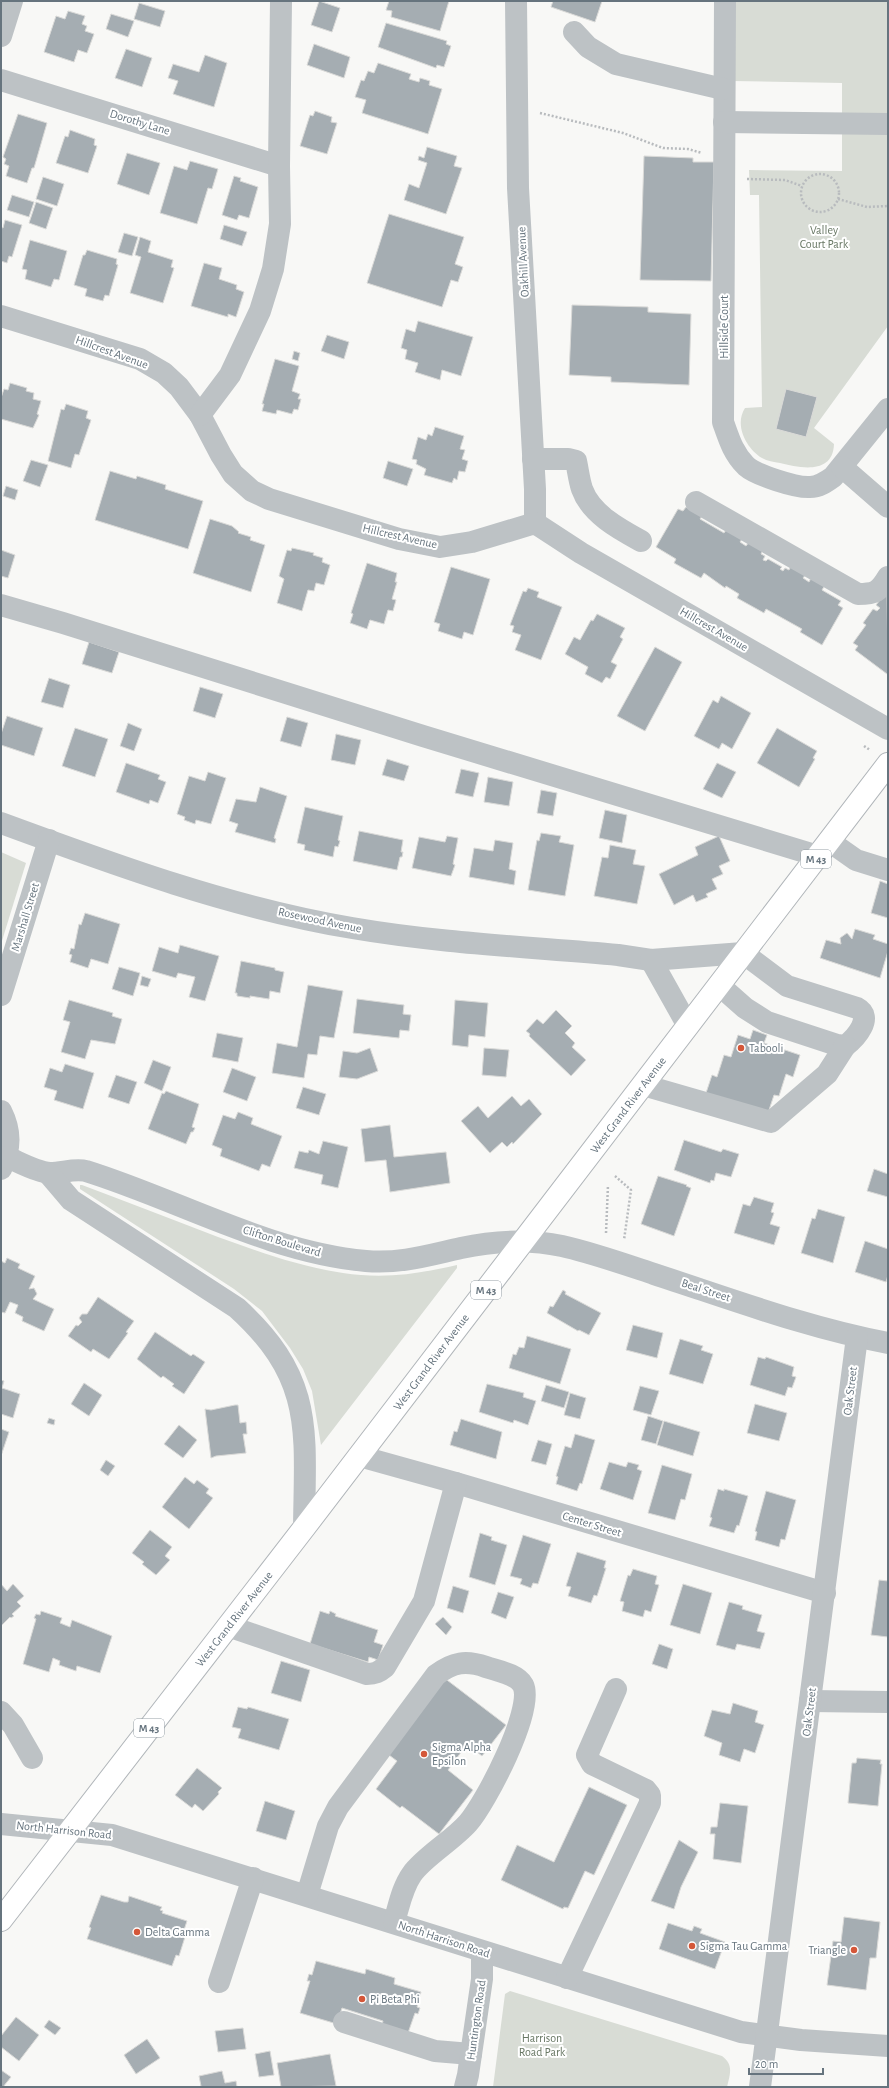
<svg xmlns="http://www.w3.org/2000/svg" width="889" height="2088" font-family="'Alegreya Sans',sans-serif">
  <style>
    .green { fill: #d8dcd5 }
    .building { fill: #a5adb2; stroke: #dadad8 }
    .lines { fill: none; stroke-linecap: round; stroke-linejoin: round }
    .major-casing { stroke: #b1b6ba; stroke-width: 24 }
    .path { stroke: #b8bbbe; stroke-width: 2.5; stroke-dasharray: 2 2; stroke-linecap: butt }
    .minor { stroke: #bdc2c5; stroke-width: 22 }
    .major { stroke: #fff; stroke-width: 22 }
    .poi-dot { fill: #d45739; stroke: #fff; stroke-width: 1.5 }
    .labels { text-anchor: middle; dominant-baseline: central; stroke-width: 4; stroke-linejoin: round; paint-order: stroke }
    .shield { fill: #fff; stroke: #949ea5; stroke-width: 1 }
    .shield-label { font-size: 11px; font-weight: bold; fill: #66747e }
    .street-label { font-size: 12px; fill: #66747e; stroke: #fff }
    .park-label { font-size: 12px; fill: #687764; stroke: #fff }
    .poi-label { font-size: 12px; fill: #66747e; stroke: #fff; text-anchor: start }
  </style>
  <rect width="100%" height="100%" fill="#f8f8f6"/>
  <g class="green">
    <path d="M733,1H888V326L814,428L834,444C833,475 800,468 780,463C774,462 767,461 762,458C746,448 734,425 745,408L762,407L759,195H750L749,170L842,171V83L732,81Z"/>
    <path d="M1,852L26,863L1,944Z"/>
    <path d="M80,1185H82C128,1202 173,1220 218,1237C265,1254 311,1271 361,1275C394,1278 426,1272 457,1265V1268L321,1445L312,1391L303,1369L290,1348L262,1311L234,1289L80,1189Z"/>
    <path d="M510,1991L722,2056C734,2065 730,2074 727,2087H493L505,1994Z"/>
  </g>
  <g class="building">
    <path d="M319,1L340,8L332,32L311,25Z"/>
    <path d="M389,1H449L440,31L391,17L392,11L386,10Z"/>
    <path d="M553,1H602L595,22L551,7Z"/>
    <path d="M139,3L165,11L160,27L134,19Z"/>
    <path d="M68,11L85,16L82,24L87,26L85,31L94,34L87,53L78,50L74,62L44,52L56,16L65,19Z"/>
    <path d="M111,14L134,21L128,37L106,29Z"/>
    <path d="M386,23L447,41L446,44L451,46L444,67L437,65L436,68L378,47Z"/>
    <path d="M314,44L350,57L344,78L307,65Z"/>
    <path d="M126,49L152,58L142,87L115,78Z"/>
    <path d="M205,55L227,63L214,107L173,94L178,81L168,78L173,64L199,72Z"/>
    <path d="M378,63L411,74L409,79L419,82L420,78L430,81L429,85L442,89L428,134L362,113L366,100L355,97L361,80L364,81L368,71L374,73Z"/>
    <path d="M315,111L332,117L331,122L337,123L327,154L300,146L310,115L313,116Z"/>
    <path d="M18,114L47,123L34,168H32L27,183L6,176L9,166L4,164L6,159L3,157Z"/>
    <path d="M70,130L95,139L94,145L97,146L88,173L56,163L65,136L68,137Z"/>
    <path d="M427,147L457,156L454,166L462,168L446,214L404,200L409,184L419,188L427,163L418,160L419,156L424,158Z"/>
    <path d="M127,153L160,163L149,195L117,184Z"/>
    <path d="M644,156L693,158V162H714L711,281L640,280Z"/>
    <path d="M190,161L218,169L212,189L208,188L197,224L160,213L174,166L187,170Z"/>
    <path d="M234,176L241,178L240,181L258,187L249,218L239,215L237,220L222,215Z"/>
    <path d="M43,177L64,184L57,206L36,199Z"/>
    <path d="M12,195L34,202L29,217L7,210Z"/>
    <path d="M36,202L53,208L46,229L29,223Z"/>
    <path d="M389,214L464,237L455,264L463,267L458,282L451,280L442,307L367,283Z"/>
    <path d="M5,220L22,225L12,257L9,256L7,263L1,261V227L3,228Z"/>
    <path d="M224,225L247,232L242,246L220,239Z"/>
    <path d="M124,233L138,237L132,256L118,252Z"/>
    <path d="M140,237L151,241L148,252L173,260L171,267L174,268L163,303L130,293L141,257L135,255Z"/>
    <path d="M30,240L67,251L59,280L54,279L51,287L25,279L27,270L22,269Z"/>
    <path d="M87,250L117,259L116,264L118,265L109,296L105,295L103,301L85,296L87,289L74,285L83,255H85Z"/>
    <path d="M204,263L222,268L219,279L237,285L236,289L244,292L236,317L228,314V317L191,306Z"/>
    <path d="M572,305L648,307V312L691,314L689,385L611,382V377L569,375Z"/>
    <path d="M418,321L473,337L461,376L442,370L440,380L415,372L418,363L405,359L407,350L401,348L406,329L415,332Z"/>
    <path d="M327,335L349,342L344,359L321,351Z"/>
    <path d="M294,351L300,353L298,361L292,359Z"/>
    <path d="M275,359L299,366L292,391L300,394L298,399H301L298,410L294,409L292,414L277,410L276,414L262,411L264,404H262Z"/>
    <path d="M10,383L27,388L26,391L34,393L33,399L41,401L37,414L39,415L33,428L1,419V398L4,389L8,390Z"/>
    <path d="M786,389L817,397L806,437L776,429Z"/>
    <path d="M66,404L88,411L86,418L91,420L79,455L75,454L71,468L48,461L61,409L64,410Z"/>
    <path d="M435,427L464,436L460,449L465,450L462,459L468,461L465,472L459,471L457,480L454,478L452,483L424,475L426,469L416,464L417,460L412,459L418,437L426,440L428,434L432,436Z"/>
    <path d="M31,460L48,465L40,487L23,481Z"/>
    <path d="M388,461L413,469L407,486L383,478Z"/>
    <path d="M110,471L136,479L137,476L166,485L165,489L203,501L188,549L95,520Z"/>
    <path d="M6,486L18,490L15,500L3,496Z"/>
    <path d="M686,507L702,516L700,519L724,533L726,530L742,539L740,542L746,546L749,542L763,550L761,554L765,556L763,560L766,561L768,559L782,567L780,569L783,571L785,568L789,570L791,566L806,574L803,578L809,582L811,578L825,585L822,590L841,601L838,605L843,608L822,645L800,632L802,629L766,609L764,613L737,598L739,594L726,586L725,588L704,573L701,578L674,563L676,559L656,547L678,509L683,511Z"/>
    <path d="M210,519L232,526L239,532L238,533L251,537L250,540L265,545L251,592L193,573Z"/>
    <path d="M292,548L314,553L313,555L323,558L322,562L330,565L324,585L316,583L314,591L308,590L302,611L277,603L284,579L279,576L287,550L291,551Z"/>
    <path d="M1,550L15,555L8,578L1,576Z"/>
    <path d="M367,563L397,573L395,582H397L392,599L396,600L393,611L388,610L384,624L370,620L367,629L350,623L353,614L351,613Z"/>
    <path d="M451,567L490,579L473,635L464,632L462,639L438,631L440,624L434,622Z"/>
    <path d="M528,588L539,592L537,597L562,607L541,660L515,650L521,635L512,632L514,626L510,625L523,591L526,592Z"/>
    <path d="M887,591L888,672L887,674L855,650L858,646L853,643L866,625L863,623L873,609L877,611L880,608L876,605Z"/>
    <path d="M597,614L625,628L620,637L623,639L611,662L617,665L610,679L606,677L602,683L585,674L588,667L565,654L574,637L580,640L591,620L593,621Z"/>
    <path d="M89,642L119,652L112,673L82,664Z"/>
    <path d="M655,647L682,662L645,731L617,716Z"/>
    <path d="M49,678L70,685L63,708L41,702Z"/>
    <path d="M200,687L223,694L215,718L193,711Z"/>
    <path d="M721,696L751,713L732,749L722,743L719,749L694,736L713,700L718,703Z"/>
    <path d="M7,716L43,728L34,756L1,745V734Z"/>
    <path d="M287,717L308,723L301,747L280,741Z"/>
    <path d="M128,723L142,729L134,751L120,746Z"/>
    <path d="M75,728L108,739L95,777L62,766Z"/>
    <path d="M777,728L817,751L813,758L815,759L799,787L757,763Z"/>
    <path d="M336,734L361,740L355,765L331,760Z"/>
    <path d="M387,759L409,766L404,781L382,775Z"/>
    <path d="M126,763L160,775L158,779L166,782L158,803L150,800L149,804L116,792Z"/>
    <path d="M717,763L736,772L722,798L703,789Z"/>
    <path d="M461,769L479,773L473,797L455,793Z"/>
    <path d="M208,772L226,778L211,824L196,820L195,824L184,820L185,817L177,814L189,776L205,781Z"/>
    <path d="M488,777L513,782L509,806L484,802Z"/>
    <path d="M260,787L287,796L274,838L276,839L275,843L235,832L238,824L229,821L236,799L256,802Z"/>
    <path d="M541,790L557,793L553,816L537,813Z"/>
    <path d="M305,807L343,816L338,840L340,841L338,847L335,846L333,857L304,850L305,845L297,843Z"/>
    <path d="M605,810L627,815L622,843L599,838Z"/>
    <path d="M359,831L403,840L401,852H403L402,857H400L397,870L353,861Z"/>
    <path d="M541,833L561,836L559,842L574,845L565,896L528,890L537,840L539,841Z"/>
    <path d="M447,836L458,838L453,864L455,865L451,876L412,868L419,837L445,842Z"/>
    <path d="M719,836L730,861L719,866L723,874L712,879L717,889L706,894L708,897L696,902L693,895L674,905L659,874L698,855L695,847Z"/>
    <path d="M495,840L513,843L509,869L516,871L514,885L469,877L474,848L493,851Z"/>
    <path d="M610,845L636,850L633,864L645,866L637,904L594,896L602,857L608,858Z"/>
    <path d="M880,881L888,884V918L871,913Z"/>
    <path d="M85,913L120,924L108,964L91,959L88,968L70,962L72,955L69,954L71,948L74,949L79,924L81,925Z"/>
    <path d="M855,929L875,935L873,939L888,944V951L880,978L820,958L826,940L841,944L840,938L847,933L852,939Z"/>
    <path d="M180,945L219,956L205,1001L189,997L195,977L178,973L176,978L152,971L159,947L178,953Z"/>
    <path d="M241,961L275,968V970L284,972L280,993L270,991L269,999L250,996V998L237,996V993H235Z"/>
    <path d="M119,967L140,973L133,996L112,989Z"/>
    <path d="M142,976L151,979L148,987L140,985Z"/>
    <path d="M308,985L343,991L334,1038L320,1036L317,1055L308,1054L304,1078L272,1073L277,1043L297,1047Z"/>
    <path d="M357,999L404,1005L403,1014L411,1015L409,1031L400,1030L399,1038L353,1033Z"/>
    <path d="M69,1000L113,1013L112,1016L122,1019L115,1044L91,1040L85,1059L61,1052L70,1022L63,1020Z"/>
    <path d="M455,1000L488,1003L485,1037L469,1035L468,1047L452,1045Z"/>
    <path d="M556,1010L572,1026L565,1033L575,1043L572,1047L586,1060L571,1076L529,1036L530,1034L526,1031L537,1019L543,1024Z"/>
    <path d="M753,1030L767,1035L764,1043L800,1055L793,1077L786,1074L779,1096L774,1095L767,1116L705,1096L712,1075L717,1077L724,1055L731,1057L738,1035L750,1039Z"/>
    <path d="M217,1033L243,1038L238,1062L212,1057Z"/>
    <path d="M370,1048L378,1071L357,1079L339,1077L343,1051L357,1053Z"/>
    <path d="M484,1048L509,1050L506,1077L482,1075Z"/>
    <path d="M153,1060L171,1067L162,1091L144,1083Z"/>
    <path d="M65,1064L94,1073L83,1109L54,1100L57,1091L44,1087L50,1068L62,1072Z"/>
    <path d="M232,1068L256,1077L247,1101L223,1092Z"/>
    <path d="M116,1075L137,1082L129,1104L108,1097Z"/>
    <path d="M303,1087L326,1094L319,1115L296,1108Z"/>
    <path d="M166,1091L199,1104L192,1127L195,1128L193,1132H191L186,1144L148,1129L162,1093L164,1094Z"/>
    <path d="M512,1096L521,1106L529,1099L542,1114L513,1144L512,1142L507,1147L502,1142L490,1153L461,1121L478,1106L488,1118Z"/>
    <path d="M238,1112L253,1118L251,1124L282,1136L270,1167L262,1164L259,1171L220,1156L222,1149L212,1145L223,1115L235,1119Z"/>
    <path d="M390,1125L394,1157L446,1152L450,1183L390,1192L386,1160L365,1162L361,1129Z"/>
    <path d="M684,1140L721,1152L723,1149L739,1154L731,1177L716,1173L714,1181L711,1180L710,1183L674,1170Z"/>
    <path d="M323,1141L348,1147L338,1188L321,1184L323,1175L294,1168L299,1151L308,1153L309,1150L319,1154Z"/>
    <path d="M874,1169L888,1174V1197L867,1191Z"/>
    <path d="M658,1176L687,1185L686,1186L691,1188L674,1236L641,1224Z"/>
    <path d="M754,1197L774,1203L771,1212L774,1213L770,1224L780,1227L774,1245L734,1233L743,1204L750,1206Z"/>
    <path d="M818,1209L845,1217L833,1263L801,1253L812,1218L815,1219Z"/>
    <path d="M865,1241L888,1249V1275L886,1282L855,1272Z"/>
    <path d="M7,1258L20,1264L18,1268L35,1276L29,1289L34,1288L37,1294L33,1299L54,1309L44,1331L22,1321L23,1317L15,1313L18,1305L10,1302L5,1313L1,1312V1261L5,1263Z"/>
    <path d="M563,1290L566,1292L565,1294L601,1313L589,1335L579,1330L578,1331L547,1313L550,1306L553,1307Z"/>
    <path d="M98,1297L134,1321L126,1332L128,1333L109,1359L93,1349L91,1352L68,1336L76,1325L78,1326L82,1322L79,1318L82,1314H87Z"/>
    <path d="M633,1325L663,1333L657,1358L626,1350Z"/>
    <path d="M155,1332L191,1356L193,1354L205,1362L184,1394L172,1386L174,1384L163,1376L161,1378L137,1359Z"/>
    <path d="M527,1336L571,1349L560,1384L509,1368L513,1354L516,1355L519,1347L524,1348Z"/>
    <path d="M680,1339L703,1346L701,1350L713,1354L703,1384L669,1374Z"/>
    <path d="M758,1357L765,1359L766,1357L794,1367L792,1376L796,1377L792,1388L788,1387L785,1396L750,1385Z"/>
    <path d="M1,1380L4,1381L2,1388L20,1394L13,1418L1,1414Z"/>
    <path d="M84,1383L102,1395L89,1416L71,1404Z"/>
    <path d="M487,1384L524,1393L523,1397L536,1401L528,1425L514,1420L513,1423L479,1412Z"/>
    <path d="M546,1385L569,1392L564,1408L541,1401Z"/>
    <path d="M640,1386L659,1391L651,1415L633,1410Z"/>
    <path d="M570,1393L586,1398L580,1419L564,1415Z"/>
    <path d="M755,1404L787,1413L779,1441L747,1433Z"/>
    <path d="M235,1405H238L240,1423L246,1422L247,1434H243L246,1453L216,1456L211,1458L205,1409L211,1410Z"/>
    <path d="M648,1416L663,1421L656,1444L641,1440Z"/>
    <path d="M49,1418L55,1420L54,1425L47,1423Z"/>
    <path d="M461,1419L502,1432L496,1459L450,1445L454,1431L457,1432Z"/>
    <path d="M664,1421L700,1432L693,1456L657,1445Z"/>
    <path d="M179,1425L197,1440L183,1458L164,1444Z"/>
    <path d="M1,1429L9,1432L1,1456Z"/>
    <path d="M575,1434L595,1440L582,1484L580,1483L577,1491L556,1484L558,1477L556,1476L565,1446L571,1448Z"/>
    <path d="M538,1440L552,1444L546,1465L531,1461Z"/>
    <path d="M106,1460L115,1466L108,1476L100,1470Z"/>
    <path d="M609,1462L626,1467L628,1462L639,1465L637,1469L642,1471L633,1500L600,1489Z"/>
    <path d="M662,1465L692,1474L685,1500L681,1499L675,1520L648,1513Z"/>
    <path d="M185,1477L194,1484L197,1480L209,1489L206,1493L213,1498L189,1529L162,1507Z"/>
    <path d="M718,1489L724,1491V1489L748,1496L739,1526L737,1525L734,1533L709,1526L712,1518L710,1517Z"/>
    <path d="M766,1491L796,1500L785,1540L781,1539L779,1547L755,1540L757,1532L755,1531Z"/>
    <path d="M150,1530L172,1547L165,1556L170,1560L156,1575L142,1564L144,1562L132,1553Z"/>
    <path d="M480,1533L492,1537L491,1540L507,1545L495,1585L469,1577Z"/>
    <path d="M523,1535L551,1544L538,1584L533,1583L531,1588L520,1584L522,1579L510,1576Z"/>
    <path d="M577,1552L606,1561L604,1568H606L597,1596L594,1595L591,1603L568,1596L571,1587L566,1586Z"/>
    <path d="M633,1569L657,1576L655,1584L659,1585L651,1612L645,1610L643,1617L622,1611L624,1602L620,1601L628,1575L630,1576Z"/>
    <path d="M879,1580L888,1581V1637L871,1635Z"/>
    <path d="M1,1584L7,1591L13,1584L24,1596L17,1602L21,1606L12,1614L14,1616L11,1618L10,1617L1,1626Z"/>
    <path d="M683,1584L712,1593L700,1634L670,1625Z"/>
    <path d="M453,1586L469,1591L463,1613L447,1608Z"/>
    <path d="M498,1592L514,1597L506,1619L491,1613Z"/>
    <path d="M729,1602L743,1606L742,1609L762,1615L757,1631L765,1633L760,1649L737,1644L735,1650L716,1645Z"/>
    <path d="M41,1611L62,1618L60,1623L70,1627L72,1620L112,1636L100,1673L77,1666L76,1671L59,1665L60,1661L53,1658L49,1672L23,1664L36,1619L34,1618L36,1614L40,1615Z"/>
    <path d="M320,1611L329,1614L330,1611L336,1614L335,1616L378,1630L374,1642L383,1645L378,1660L369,1657L368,1662L310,1644Z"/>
    <path d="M443,1617L452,1627L446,1635L435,1624Z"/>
    <path d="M659,1644L673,1649L667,1669L652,1664Z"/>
    <path d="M281,1661L310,1670L301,1702L271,1693Z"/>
    <path d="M443,1677L506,1725L482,1756L467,1744L448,1770L473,1790L439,1834L402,1806L400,1808L376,1789L397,1761L385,1752Z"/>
    <path d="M733,1703L758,1711L755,1722L764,1725L755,1753L744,1749L740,1762L719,1755L722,1743L704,1736L712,1710L730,1714Z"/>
    <path d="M238,1707L247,1709L248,1707L289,1719L279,1750L238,1738L241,1729L232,1727Z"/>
    <path d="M857,1758L881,1760L880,1764H882L878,1806L848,1803L852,1763H856Z"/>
    <path d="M197,1768L222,1788L218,1792L219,1794L203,1811L195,1804L192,1808L175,1795Z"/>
    <path d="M589,1787L627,1805L594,1875L585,1871L568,1908L564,1907L563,1909L501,1880L517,1845L554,1862Z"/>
    <path d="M265,1801L295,1811L286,1840L256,1831Z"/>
    <path d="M720,1803L748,1806L741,1863L713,1859L715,1834H710L711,1827H717Z"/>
    <path d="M679,1840L698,1852L681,1887L674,1909L651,1901Z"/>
    <path d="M101,1895L124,1902H128L129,1896L162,1907L160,1910L163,1911L162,1913L187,1921L182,1936L185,1937L179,1956L176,1955L172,1966L87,1939L91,1928L89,1927Z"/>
    <path d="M844,1917L880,1922L876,1958H870L866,1990L827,1985L833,1941L841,1942Z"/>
    <path d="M668,1923L692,1931L694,1926L702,1929L700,1933L725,1942L715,1969L659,1949Z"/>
    <path d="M316,1961L365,1974L366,1969L395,1978L394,1984L421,1992L417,2007L420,2008L418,2014L415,2013L408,2033L382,2025L383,2021L342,2008L337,2024L300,2013L310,1981H307L309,1974L312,1975Z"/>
    <path d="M16,2017L39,2035L19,2061L1,2047V2036Z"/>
    <path d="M49,2020L61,2028L55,2035L44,2027Z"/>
    <path d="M243,2028L246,2049L218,2052L215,2031Z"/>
    <path d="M147,2039L160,2058L136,2074L124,2055Z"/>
    <path d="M270,2051L274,2075L259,2077L255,2054Z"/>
    <path d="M330,2054L336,2086L281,2087L277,2063Z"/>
    <path d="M1,2070L11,2077L3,2087H1Z"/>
    <path d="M222,2071L225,2083L236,2081L237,2087H198L201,2086L199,2076Z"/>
  </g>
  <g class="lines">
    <g class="major-casing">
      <path id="major" d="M1,1920L304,1528L888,764"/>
    </g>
    <g class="path">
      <path d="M540,113L623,133L663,148L688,149L702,153"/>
      <circle cx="820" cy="193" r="19"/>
      <path d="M747,179L785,180L802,186"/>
      <path d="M838,199L867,207L888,206"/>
      <path d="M864,746L870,750"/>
      <path d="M615,1176L631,1190L624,1240"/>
      <path d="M606,1233L608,1185"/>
    </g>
    <g class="minor">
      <path d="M516,1L518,188L535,489V523"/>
      <path d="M725,1L723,422C729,439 733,453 746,466C756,475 796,488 810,487C819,487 826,482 833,477L888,409"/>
      <path d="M574,32L588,47L616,64L723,89"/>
      <path d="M1,36L12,1"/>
      <path d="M1,80L279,166"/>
      <path d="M724,122L888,124"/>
      <path d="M1,316L140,359L164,373L179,387L200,415L221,455L233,474L252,491L269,499L399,539L440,547L472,542L535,523L581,553L888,729"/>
      <path d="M200,415L230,375L260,311L273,269L280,224L279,166L281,1"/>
      <path d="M533,459H568L576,461C578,470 579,480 582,489C591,514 619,529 641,541"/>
      <path d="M842,467L888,507"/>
      <path d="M696,502L858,594C875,594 879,592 888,577"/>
      <path d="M1,605L63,623L423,736L818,856"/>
      <path d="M1,823C115,865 232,908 352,928C439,943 530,947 618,955L651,960L743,953L787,986L857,1008C874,1017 856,1038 845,1046L837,1045L767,1022L745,1008L719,985"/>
      <path d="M829,841L856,860L888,870"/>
      <path d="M651,960L688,1026"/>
      <path d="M1,995L49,840"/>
      <path d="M643,1085L771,1122L827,1074L845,1046"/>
      <path d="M1,1111C11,1131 11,1148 1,1169"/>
      <path d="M7,1157C19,1162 36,1172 50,1173C62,1173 75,1168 86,1171C179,1200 268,1252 366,1261C400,1264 429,1255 461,1248C493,1241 529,1239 562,1246C593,1253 624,1264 654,1274C731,1299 808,1328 888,1343"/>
      <path d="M48,1173L71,1200L237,1308C315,1379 305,1431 304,1528"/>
      <path d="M359,1456L456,1483L825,1593"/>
      <path d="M228,1626L367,1674C375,1674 379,1672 385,1667L424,1601L456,1483"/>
      <path d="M810,1701L888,1702"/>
      <path d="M1,1712L13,1725L32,1758"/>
      <path d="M1,1824L112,1835L741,2032L801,2040L888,2046"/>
      <path d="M307,1895L328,1826L338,1807L436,1675C453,1662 466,1660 486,1667C498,1671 517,1674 523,1685C535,1709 485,1804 468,1823C452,1841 424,1857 412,1874C402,1888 399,1906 394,1922"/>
      <path d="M567,1978L650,1803V1795L646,1790L592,1764L587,1755L616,1689"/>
      <path d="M219,1982L253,1878"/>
      <path d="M344,2022L435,2051L471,2054"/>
      <path d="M465,2087L468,2075L482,1979V1952"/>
      <path d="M760,2087L857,1337"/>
    </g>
    <use href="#major" class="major"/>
  </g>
  <g class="poi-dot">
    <circle cx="741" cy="1048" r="4"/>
    <circle cx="424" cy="1754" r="4"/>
    <circle cx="137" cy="1932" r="4"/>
    <circle cx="692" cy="1946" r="4"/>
    <circle cx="854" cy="1950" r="4"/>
    <circle cx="362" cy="1999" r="4"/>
  </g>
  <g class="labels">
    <g class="shield">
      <rect x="801" y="850" width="30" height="18" rx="3"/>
      <rect x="471" y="1281" width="30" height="18" rx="3"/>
      <rect x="134" y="1719" width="30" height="18" rx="3"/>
    </g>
    <g class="shield-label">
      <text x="816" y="859">M 43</text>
      <text x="486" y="1290">M 43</text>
      <text x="149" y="1728">M 43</text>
    </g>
    <g class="street-label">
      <text transform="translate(140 122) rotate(17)">Dorothy Lane</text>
      <text transform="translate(523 262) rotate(-93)">Oakhill Avenue</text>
      <text transform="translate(724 327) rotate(-90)">Hillside Court</text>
      <text transform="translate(112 352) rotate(20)">Hillcrest Avenue</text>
      <text transform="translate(400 536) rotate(13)">Hillcrest Avenue</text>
      <text transform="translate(714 629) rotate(30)">Hillcrest Avenue</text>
      <text transform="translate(25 917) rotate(-73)">Marshall Street</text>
      <text transform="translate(320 920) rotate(12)">Rosewood Avenue</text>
      <text transform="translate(628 1105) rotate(-53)">West Grand River Avenue</text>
      <text transform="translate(282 1241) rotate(17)">Clifton Boulevard</text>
      <text transform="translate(706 1290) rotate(18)">Beal Street</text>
      <text transform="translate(431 1362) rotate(-53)">West Grand River Avenue</text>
      <text transform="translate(850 1391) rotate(-83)">Oak Street</text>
      <text transform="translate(592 1524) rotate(17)">Center Street</text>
      <text transform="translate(234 1619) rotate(-52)">West Grand River Avenue</text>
      <text transform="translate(809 1712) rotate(-83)">Oak Street</text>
      <text transform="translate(64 1830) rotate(6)">North Harrison Road</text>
      <text transform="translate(444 1939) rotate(18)">North Harrison Road</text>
      <text transform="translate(476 2020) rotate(-82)">Huntington Road</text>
    </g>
    <g class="park-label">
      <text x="824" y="230">Valley<tspan x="824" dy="14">Court Park</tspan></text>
      <text x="542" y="2038">Harrison<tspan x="542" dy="14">Road Park</tspan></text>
    </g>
    <g class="poi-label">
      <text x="749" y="1048">Tabooli</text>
      <text x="432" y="1747">Sigma Alpha<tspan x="432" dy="14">Epsilon</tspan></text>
      <text x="145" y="1932">Delta Gamma</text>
      <text x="700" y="1946">Sigma Tau Gamma</text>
      <text x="846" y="1950" text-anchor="end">Triangle</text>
      <text x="370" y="1999">Pi Beta Phi</text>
    </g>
  </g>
  <rect width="889" height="2088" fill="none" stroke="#66747e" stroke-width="4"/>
  <path d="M749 2068v6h74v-6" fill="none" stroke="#66747e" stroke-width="2"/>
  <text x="755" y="2068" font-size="12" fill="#66747e" stroke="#ffffff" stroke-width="3" paint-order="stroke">20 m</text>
</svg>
